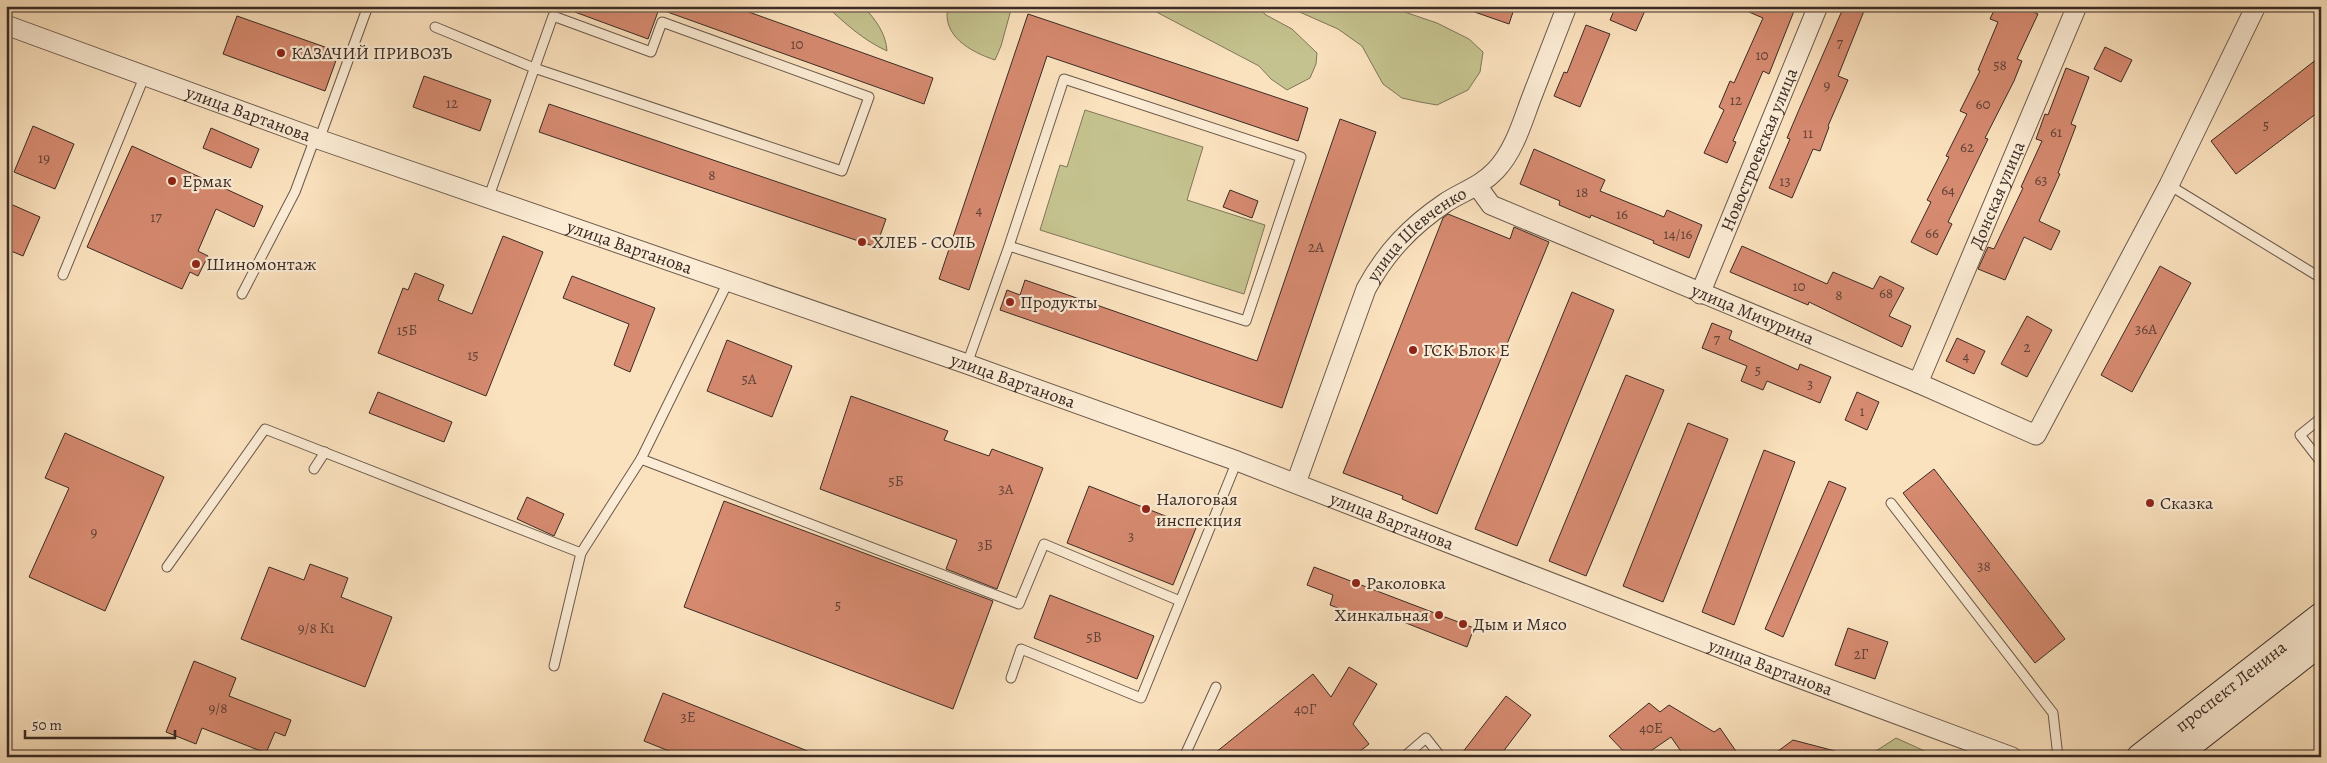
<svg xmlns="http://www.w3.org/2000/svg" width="2327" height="763" font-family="Alegreya,serif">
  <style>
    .green { fill: #c4c28e; stroke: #7f765a }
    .building { fill: #d68a70; stroke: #3a2b25 }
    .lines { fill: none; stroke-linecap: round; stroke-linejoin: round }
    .lane-casing { stroke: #6a594b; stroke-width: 11 }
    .street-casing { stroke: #6a594b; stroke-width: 21 }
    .secondary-casing { stroke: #3a2b25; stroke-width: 28 }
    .lane { stroke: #fcecd5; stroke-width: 9 }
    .street { stroke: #fcecd5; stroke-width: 19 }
    .secondary { stroke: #fcecd5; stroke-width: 26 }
    .poi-dot { fill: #8f2418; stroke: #fcecd5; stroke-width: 2 }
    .labels { text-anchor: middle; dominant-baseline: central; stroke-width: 4.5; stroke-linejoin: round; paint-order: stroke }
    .number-label { font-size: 15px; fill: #614338 }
    .poi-label { font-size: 18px; fill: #3a2b25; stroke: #fcecd5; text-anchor: start }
    .street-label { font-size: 18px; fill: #3a2b25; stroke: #fcecd5 }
  </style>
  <rect width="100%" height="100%" fill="#fbe2be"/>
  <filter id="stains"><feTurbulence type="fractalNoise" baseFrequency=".004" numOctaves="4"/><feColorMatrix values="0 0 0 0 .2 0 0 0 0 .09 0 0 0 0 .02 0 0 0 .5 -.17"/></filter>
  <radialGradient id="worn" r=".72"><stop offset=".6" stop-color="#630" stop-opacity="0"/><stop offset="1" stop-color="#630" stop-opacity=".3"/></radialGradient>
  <g class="green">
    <path d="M826,6H863C875,19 886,33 887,51C863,40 846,24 826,6Z"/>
    <path d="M948,6H1012L1001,46L995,60C971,52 941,36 948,6Z"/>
    <path d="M1145,6H1256L1266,15L1292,29L1317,53L1316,64L1310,78L1287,90L1271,79L1259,66Z"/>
    <path d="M1286,6H1387L1437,23L1469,39L1483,52L1480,72L1468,90L1437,105L1420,102L1402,98L1383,84L1362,46L1338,29Z"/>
    <path d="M1085,110L1203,147L1187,200L1265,225L1244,294L1040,230L1060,165L1067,167Z"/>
    <path d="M1896,738L1938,757H1873L1876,751Z"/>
  </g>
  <g class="building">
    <path d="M564,6H732L933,78L924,104L659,9L648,39L564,8Z"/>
    <path d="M1467,6H1515L1509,24L1466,9Z"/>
    <path d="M1616,6H1647L1636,31L1610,20Z"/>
    <path d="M1735,6H1796L1769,74L1763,71L1733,141L1736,142L1727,163L1704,153L1724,110L1719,107L1730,81L1734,83L1763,18Z"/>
    <path d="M1844,6H1866L1838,76L1848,80L1828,126L1829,127L1820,151L1813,149L1792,198L1769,188L1790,139L1787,138L1798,112Z"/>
    <path d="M1996,6H2020L2038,14L2017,59L2022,61L2014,81L1985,138L1988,139L1948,222L1952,224L1937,255L1911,242L1931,202L1927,200L1949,157L1946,156L1967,114L1960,111L1980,71L1978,70L1998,22L1990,19Z"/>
    <path d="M1028,14L1308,108L1298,141L1047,56L969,290L939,279Z"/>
    <path d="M237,16L339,52L325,91L223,54Z"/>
    <path d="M1586,25L1610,34L1580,107L1554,96L1564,72L1567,73Z"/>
    <path d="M2105,47L2132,60L2121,82L2094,69Z"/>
    <path d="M2321,56V110L2236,174L2211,141Z"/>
    <path d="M2066,68L2089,77L2071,124L2076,126L2058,173L2060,174L2039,221L2060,231L2051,250L2024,237L2005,280L1978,269L1988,247L1994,249L2023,188L2021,187L2042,141L2036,139L2045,114L2048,115Z"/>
    <path d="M424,76L491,100L480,131L413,107Z"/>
    <path d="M549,104L886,219L876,247L539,132Z"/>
    <path d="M1340,119L1376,132L1282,408L1000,310L1007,290L1020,295L1025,280L1257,361Z"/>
    <path d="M33,126L74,144L55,189L14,172Z"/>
    <path d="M211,128L259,149L251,168L203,148Z"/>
    <path d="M132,146L263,206L254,227L216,209L198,251L208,256L198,276L190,272L182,289L87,247Z"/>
    <path d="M1534,149L1605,180L1600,191L1664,217L1667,210L1702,225L1689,258L1653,243L1654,241L1591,215L1590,218L1559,205L1560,201L1520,184Z"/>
    <path d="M1230,190L1258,201L1252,218L1223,207Z"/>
    <path d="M6,202L40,217L23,256L6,249Z"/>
    <path d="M1448,214L1510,239L1514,227L1549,242L1437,514L1402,499L1403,496L1343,473L1443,218Z"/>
    <path d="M503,236L543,252L486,396L378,353L403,288L408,290L415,273L444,285L438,300L472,314Z"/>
    <path d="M1742,246L1827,284L1833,272L1873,289L1880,276L1904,288L1889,316L1911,326L1902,347L1809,302L1808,305L1730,272Z"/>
    <path d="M2160,266L2191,283L2132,392L2101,375Z"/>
    <path d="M572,276L655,308L630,372L614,365L629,324L563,298Z"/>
    <path d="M1572,292L1614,310L1517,546L1475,529Z"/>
    <path d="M2027,316L2052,330L2027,377L2001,364Z"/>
    <path d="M1712,323L1732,331L1729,339L1798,370L1800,364L1831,377L1820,403L1767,381L1763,390L1741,381L1747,366L1702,348Z"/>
    <path d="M1957,338L1985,351L1974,374L1946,361Z"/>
    <path d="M727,340L792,366L772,417L707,391Z"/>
    <path d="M1626,375L1664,390L1586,576L1549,561Z"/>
    <path d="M378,392L452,422L444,442L369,413Z"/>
    <path d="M1857,392L1879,402L1867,430L1845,420Z"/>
    <path d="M851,396L948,431L944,440L989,456L992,449L1043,468L997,589L946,569L957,540L820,489Z"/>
    <path d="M1688,423L1728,439L1663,602L1623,586Z"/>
    <path d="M65,433L164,477L105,611L29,577L69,488L45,478Z"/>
    <path d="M1764,450L1795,462L1734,625L1702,612Z"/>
    <path d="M1934,469L2065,639L2035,663L1903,493Z"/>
    <path d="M1829,481L1846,488L1783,637L1765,629Z"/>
    <path d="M1089,486L1196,528L1173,585L1067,543Z"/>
    <path d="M527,497L564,514L554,536L517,519Z"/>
    <path d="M724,501L993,601L953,709L684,607Z"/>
    <path d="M310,564L348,578L341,597L392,617L365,687L241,639L269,567L304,580Z"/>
    <path d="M1314,567L1474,628L1467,647L1378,612L1374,622L1330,605L1333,595L1307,585Z"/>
    <path d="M1050,595L1154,636L1137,679L1034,638Z"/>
    <path d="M1848,628L1888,642L1875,679L1835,665Z"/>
    <path d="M194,661L236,678L229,696L291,720L285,736L275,732L266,753L202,728L196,744L166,732Z"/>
    <path d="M1349,667L1377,684L1353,724L1369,744L1353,757H1210L1313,674L1331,697Z"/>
    <path d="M663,693L820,756V757H684L644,741Z"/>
    <path d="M1506,696L1531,715L1499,757H1459Z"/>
    <path d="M1649,703L1660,712L1669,705L1714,732L1720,728L1740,757H1685L1671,737L1642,757H1629L1609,736Z"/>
    <path d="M1793,740L1835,751V757H1770Z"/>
  </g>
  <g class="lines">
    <g class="lane-casing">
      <g id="lane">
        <path d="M435,27L534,68L842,171L869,97L662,22L651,52L553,16L488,199"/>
        <path d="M319,140L368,6"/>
        <path d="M2169,185L2321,278"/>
        <path d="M63,275L145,75"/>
        <path d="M728,282L641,459L1019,604L1044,544L1180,601"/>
        <path d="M242,294L295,192L315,138"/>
        <path d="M967,364L1009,246L1246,321L1301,157L1064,79L1009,246"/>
        <path d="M2321,418L2300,435L2321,462"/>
        <path d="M314,469L325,452"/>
        <path d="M1891,503L2053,713L2058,757"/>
        <path d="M167,567L265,429L581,553L641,459"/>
        <path d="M554,666L581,553"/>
        <path d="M1011,678L1021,649L1141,698L1237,461"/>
        <path d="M1184,757L1216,687"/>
        <path d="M1404,757L1426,738L1441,757"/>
      </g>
    </g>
    <g class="street-casing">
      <g id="street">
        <path id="s1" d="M6,25L315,138L967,364L1237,461L1764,665L2012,757"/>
        <path id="s2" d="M1478,187L1491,205L1918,383L2036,435L2169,185L2256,6"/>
        <path id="s3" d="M1700,294L1818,6"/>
        <path id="s4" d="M1918,383L2077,6"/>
        <path id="s5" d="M1296,483L1366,289C1386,252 1411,226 1445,203C1463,191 1480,187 1496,170C1514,151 1522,123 1531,99C1543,68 1555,37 1567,6"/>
      </g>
    </g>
    <g class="secondary-casing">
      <g id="secondary">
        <path id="s6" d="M2140,757L2321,616"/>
        <path d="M2174,757L2321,642"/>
      </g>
    </g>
    <use href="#lane" class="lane"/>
    <use href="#street" class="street"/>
    <use href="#secondary" class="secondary"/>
  </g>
  <g class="poi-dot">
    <circle cx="281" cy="53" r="5"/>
    <circle cx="172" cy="181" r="5"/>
    <circle cx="862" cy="242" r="5"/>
    <circle cx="196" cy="264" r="5"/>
    <circle cx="1010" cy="302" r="5"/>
    <circle cx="1413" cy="350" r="5"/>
    <circle cx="2150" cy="503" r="5"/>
    <circle cx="1146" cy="509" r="5"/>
    <circle cx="1356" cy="583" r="5"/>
    <circle cx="1439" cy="615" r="5"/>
    <circle cx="1463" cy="624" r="5"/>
  </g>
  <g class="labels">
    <g class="number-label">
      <text x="1840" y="43">7</text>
      <text x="797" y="44">10</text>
      <text x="1762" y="55">10</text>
      <text x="2000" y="65">58</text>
      <text x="1827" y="85">9</text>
      <text x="1736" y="100">12</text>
      <text x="452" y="103">12</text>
      <text x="1983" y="104">60</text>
      <text x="2266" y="125">5</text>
      <text x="2056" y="132">61</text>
      <text x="1808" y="133">11</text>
      <text x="1967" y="147">62</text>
      <text x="44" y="158">19</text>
      <text x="712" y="175">8</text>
      <text x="2041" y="180">63</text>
      <text x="1785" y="181">13</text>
      <text x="1948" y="190">64</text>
      <text x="1582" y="192">18</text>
      <text x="979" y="210">4</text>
      <text x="1622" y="214">16</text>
      <text x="156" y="217">17</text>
      <text x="1932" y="233">66</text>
      <text x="1678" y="234">14/16</text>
      <text x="1316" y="247">2А</text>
      <text x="1799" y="286">10</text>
      <text x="1886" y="293">68</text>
      <text x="1839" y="295">8</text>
      <text x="2146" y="329">36А</text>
      <text x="407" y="330">15Б</text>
      <text x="1717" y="339">7</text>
      <text x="2027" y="347">2</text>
      <text x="473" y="355">15</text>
      <text x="1966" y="356">4</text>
      <text x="1758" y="370">5</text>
      <text x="749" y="379">5А</text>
      <text x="1810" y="384">3</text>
      <text x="1862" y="411">1</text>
      <text x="896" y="481">5Б</text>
      <text x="1006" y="489">3А</text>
      <text x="94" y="532">9</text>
      <text x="1131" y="536">3</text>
      <text x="985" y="545">3Б</text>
      <text x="1984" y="566">38</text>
      <text x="838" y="605">5</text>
      <text x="316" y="628">9/8 К1</text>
      <text x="1094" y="637">5В</text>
      <text x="1861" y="654">2Г</text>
      <text x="218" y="708">9/8</text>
      <text x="1305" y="709">40Г</text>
      <text x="688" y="717">3Е</text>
      <text x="1651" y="728">40Е</text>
    </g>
    <g class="poi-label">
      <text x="291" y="53">КАЗАЧИЙ ПРИВОЗЪ</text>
      <text x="182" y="181">Ермак</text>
      <text x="872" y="242">ХЛЕБ - СОЛЬ</text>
      <text x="206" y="264">Шиномонтаж</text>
      <text x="1020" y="302">Продукты</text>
      <text x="1423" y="350">ГСК Блок Е</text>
      <text x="1156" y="499">Налоговая<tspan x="1156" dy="21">инспекция</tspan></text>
      <text x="2160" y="503">Сказка</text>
      <text x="1366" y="583">Раколовка</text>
      <text x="1429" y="615" text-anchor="end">Хинкальная</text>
      <text x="1473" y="624">Дым и Мясо</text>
    </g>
    <g class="street-label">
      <text stroke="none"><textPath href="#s1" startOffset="258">улица Вартанова</textPath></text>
      <text stroke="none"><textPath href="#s3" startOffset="156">Новостроевская улица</textPath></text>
      <text stroke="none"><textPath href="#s4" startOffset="204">Донская улица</textPath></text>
      <text stroke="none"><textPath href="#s5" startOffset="282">улица Шевченко</textPath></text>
      <text stroke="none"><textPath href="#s1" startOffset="662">улица Вартанова</textPath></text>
      <text stroke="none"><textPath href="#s2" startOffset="306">улица Мичурина</textPath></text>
      <text stroke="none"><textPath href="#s1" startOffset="1068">улица Вартанова</textPath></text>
      <text stroke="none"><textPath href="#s1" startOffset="1472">улица Вартанова</textPath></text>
      <text stroke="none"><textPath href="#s1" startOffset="1878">улица Вартанова</textPath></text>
      <text stroke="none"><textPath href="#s6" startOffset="115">проспект Ленина</textPath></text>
    </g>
  </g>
  <rect width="2327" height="763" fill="none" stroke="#fbe2be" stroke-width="25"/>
  <rect x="8" y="8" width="2312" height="748" fill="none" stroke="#3a2b25" stroke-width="2.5"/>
  <rect x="12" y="12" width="2302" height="738" fill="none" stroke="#3a2b25"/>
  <path d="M25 730v8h150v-8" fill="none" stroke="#3a2b25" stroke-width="2.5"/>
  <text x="32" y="730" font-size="15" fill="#3a2b25" stroke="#fcecd5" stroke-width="4" paint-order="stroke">50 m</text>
  <rect width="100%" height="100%" filter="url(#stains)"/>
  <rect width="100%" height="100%" fill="url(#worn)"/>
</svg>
